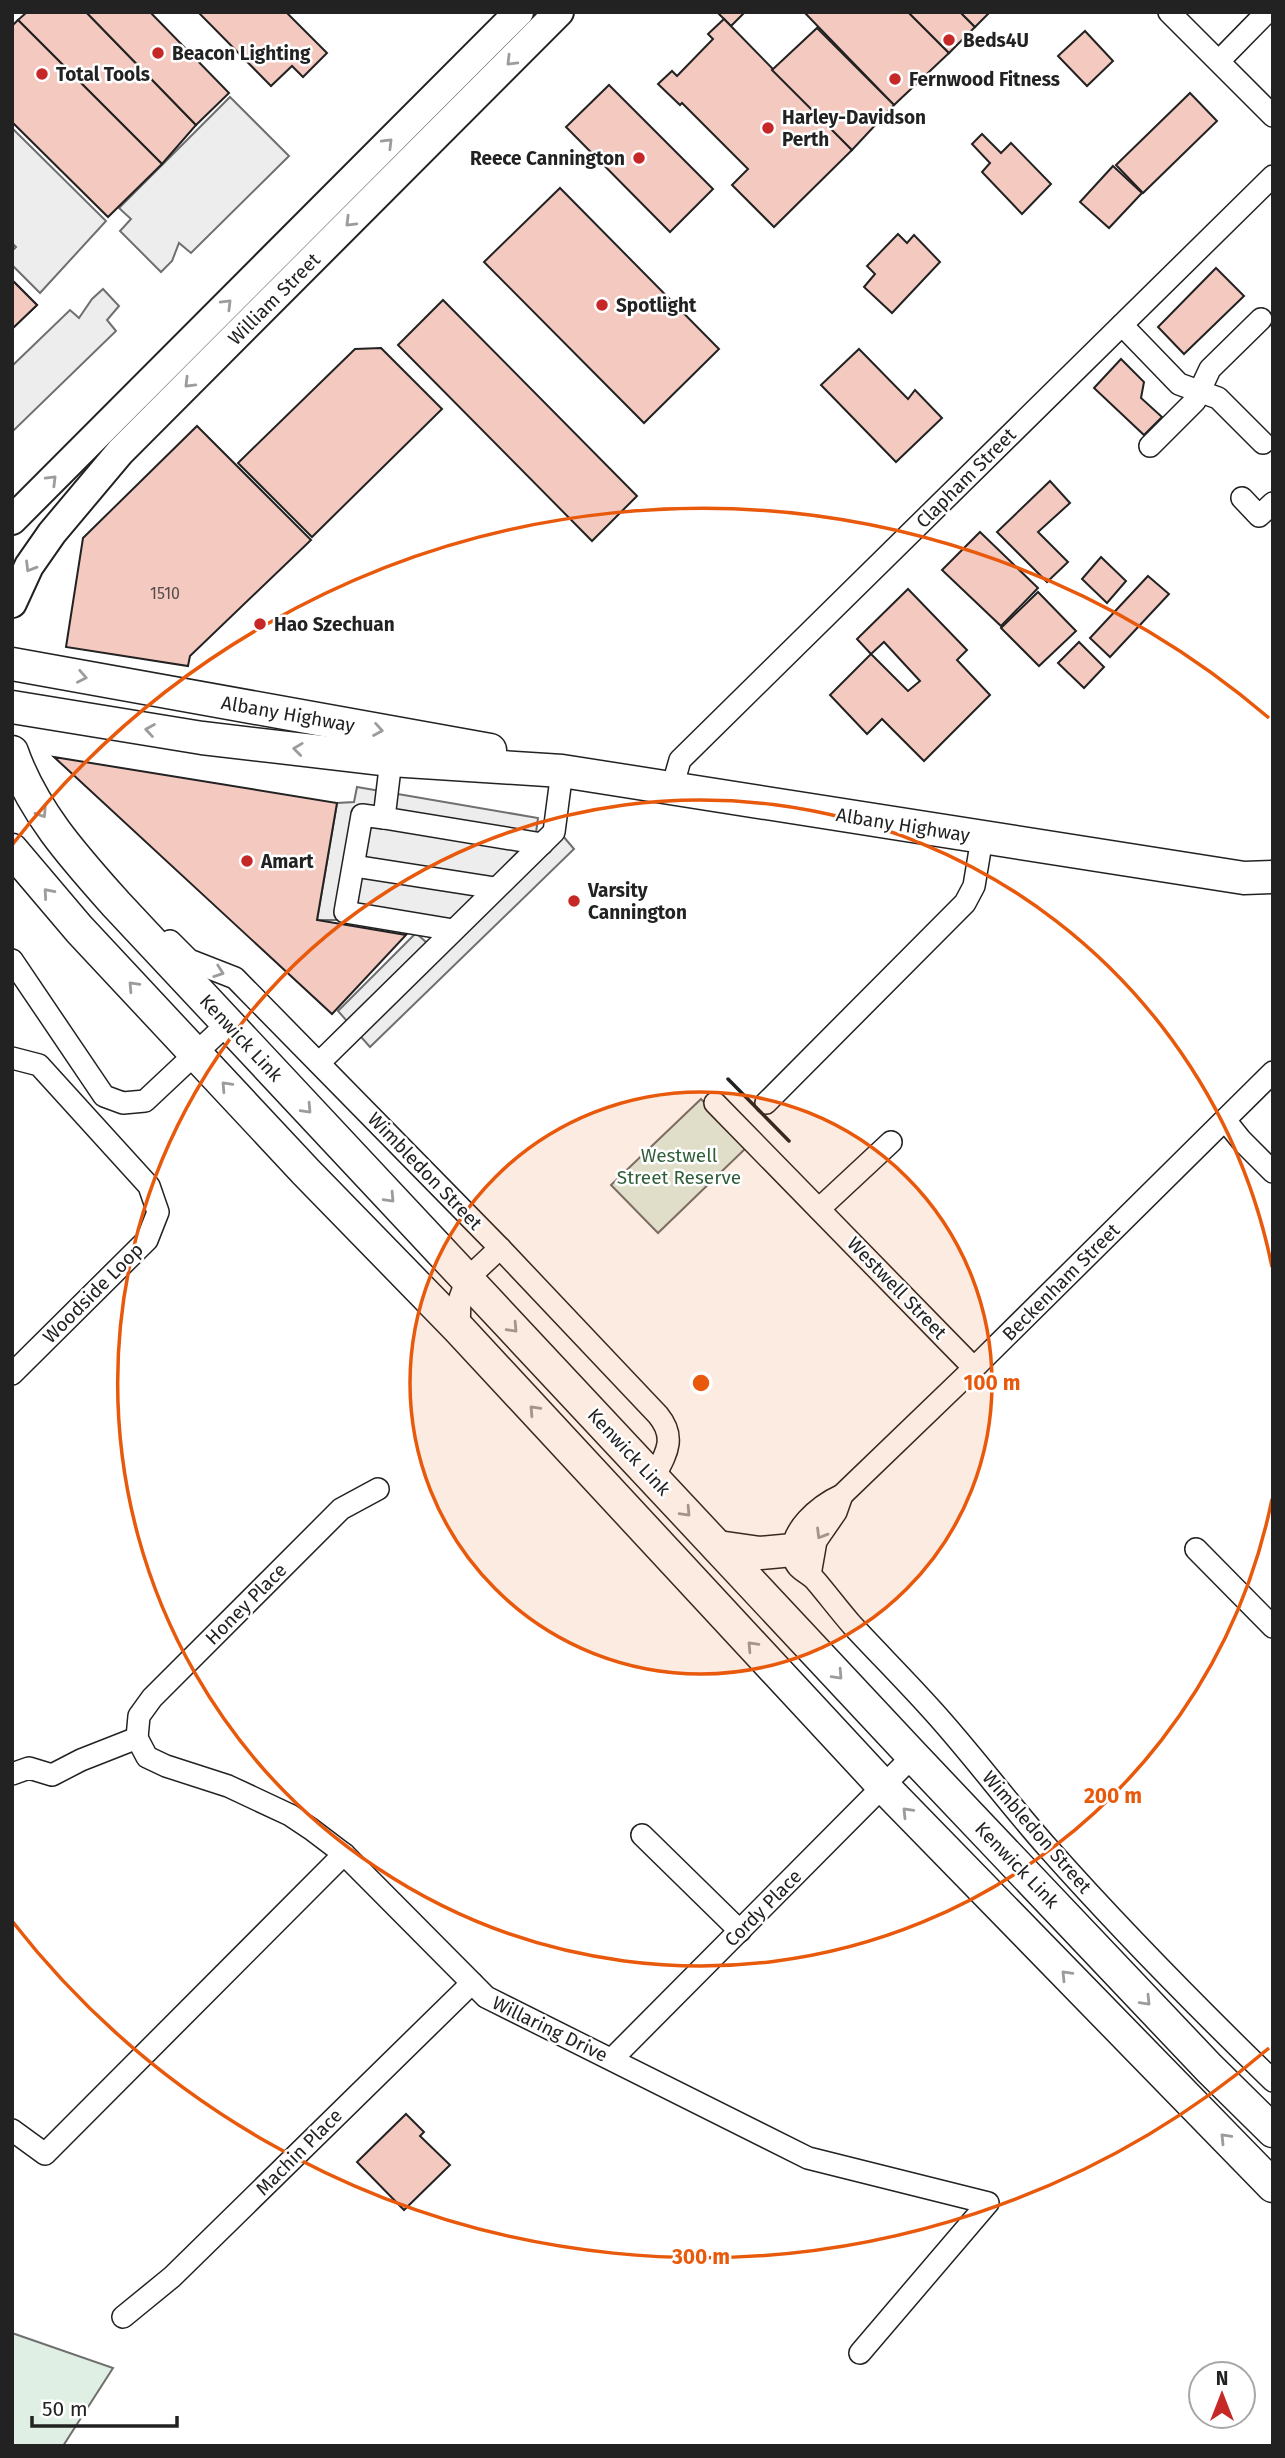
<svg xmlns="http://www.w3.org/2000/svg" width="1285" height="2458" font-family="'Fira Sans',sans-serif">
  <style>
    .green { fill: #e0efe3; stroke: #6f6f6f; stroke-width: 2 }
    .parking { fill: #ededed; stroke: #6f6f6f; stroke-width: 2 }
    .building { fill: #f3c9c0; stroke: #222; stroke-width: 2; fill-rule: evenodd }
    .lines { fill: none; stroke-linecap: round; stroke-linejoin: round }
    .minor-casing { stroke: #222; stroke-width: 24 }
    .major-casing { stroke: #222; stroke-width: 32 }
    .highway-casing { stroke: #222; stroke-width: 35 }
    .minor { stroke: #fff; stroke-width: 21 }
    .major { stroke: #fff; stroke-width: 28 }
    .highway { stroke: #fff; stroke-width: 32 }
    .wall { stroke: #222; stroke-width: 3.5 }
    .oneway { stroke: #9c9c9c }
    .ring { fill: none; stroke: #e8590c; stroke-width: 3.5 }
    .poi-dot { fill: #c62828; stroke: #fff; stroke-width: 2.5 }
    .labels { text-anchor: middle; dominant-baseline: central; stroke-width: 5; stroke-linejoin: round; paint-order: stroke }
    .number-label { font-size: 16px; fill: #564c4a }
    .poi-label { font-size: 19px; font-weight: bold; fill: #222; stroke: #fff; text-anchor: start }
    .street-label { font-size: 19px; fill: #222; stroke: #fff }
    .park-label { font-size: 19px; fill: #2f5e38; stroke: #fff }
    .centre { fill: #e8590c; stroke: #fff; stroke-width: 3.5 }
    .ring-label { font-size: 21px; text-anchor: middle; font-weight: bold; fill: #e8590c; stroke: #fff; stroke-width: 5; stroke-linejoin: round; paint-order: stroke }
  </style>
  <rect width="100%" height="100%" fill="#fff"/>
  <g class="green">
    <path d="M701,1099L747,1147L658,1233L611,1185Z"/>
    <path d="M12,2333L113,2368L63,2446H12Z"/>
  </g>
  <g class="parking">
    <path d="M230,97L289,156L191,253L179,243L172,261L161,272L120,231L131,219L119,208Z"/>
    <path d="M12,128L106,221L40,293L12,265V251L16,247L12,243Z"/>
    <path d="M103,289L119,306L107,320L116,331L12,432V366L70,310L79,318L92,299Z"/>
    <path d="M357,787L538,818L536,833L451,921L340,903L338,920H317L337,803L354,802Z"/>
    <path d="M563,836L574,849L370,1047L338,1011L416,933L440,955Z"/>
  </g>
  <g class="building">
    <path d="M27,12H86L196,125L162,164L18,20Z"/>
    <path d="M86,12H150L229,93L196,125Z"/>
    <path d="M198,12H286L327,53L303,77L292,66L271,86Z"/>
    <path d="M717,12H745L731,26Z"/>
    <path d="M804,12H908L949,53L894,105Z"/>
    <path d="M908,12H960L975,27L949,53Z"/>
    <path d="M960,12H990L975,27Z"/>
    <path d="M724,19L852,150L774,227L732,185L748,169L682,103L680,105L658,84L672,71L677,76L713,39L708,34Z"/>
    <path d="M18,20L162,164L108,217L12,122V26Z"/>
    <path d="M817,28L894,105L852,150L772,70Z"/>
    <path d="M1085,31L1113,61L1087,86L1058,56Z"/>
    <path d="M609,85L713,189L670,232L566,127Z"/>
    <path d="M1190,93L1217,121L1143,193L1116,165Z"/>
    <path d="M982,134L1001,153L1011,143L1051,184L1022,214L982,172L990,163L972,144Z"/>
    <path d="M1113,166L1142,193L1109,228L1080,202Z"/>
    <path d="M560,188L719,349L644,423L484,262Z"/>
    <path d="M898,234L907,243L914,235L940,262L892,313L864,287L875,274L867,266Z"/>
    <path d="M1216,268L1244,296L1184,354L1158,327Z"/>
    <path d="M12,280L37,305L12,329Z"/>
    <path d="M12,280L37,305L12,329Z"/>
    <path d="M443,300L637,496L592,541L398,345Z"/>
    <path d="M381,348L442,409L312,537L238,463L355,349Z"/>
    <path d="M859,349L908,399L915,390L942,418L896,462L821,385Z"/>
    <path d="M1121,359L1144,382L1141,398L1162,417L1144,435L1094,388Z"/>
    <path d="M197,426L311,540L190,656L188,666L66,647L83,538Z"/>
    <path d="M1050,481L1070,503L1038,532L1068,562L1047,582L997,532Z"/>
    <path d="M980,532L1038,588L1001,626L942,570Z"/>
    <path d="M1101,557L1126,581L1107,603L1082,579Z"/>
    <path d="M1148,576L1169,594L1110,657L1090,638Z"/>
    <path d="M908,589L967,650L957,660L990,695L924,761L882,719L867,734L830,695L871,654L857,639ZM884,642L920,681L908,691L871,654Z"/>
    <path d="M1038,592L1076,631L1039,666L1001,628Z"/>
    <path d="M1079,642L1104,667L1084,688L1058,663Z"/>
    <path d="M54,757L337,803L317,920L406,935L332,1014Z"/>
    <path d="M406,2114L424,2132L420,2136L450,2165L404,2210L357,2162Z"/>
  </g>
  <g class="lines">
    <g class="minor-casing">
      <g id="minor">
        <path d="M1169,12L1273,116"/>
        <path d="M1219,61L1267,12"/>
        <path d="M1122,325L1179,384L1218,398L1263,443"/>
        <path d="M1150,446L1195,401L1210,369L1261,319"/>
        <path d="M1242,498L1259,516L1273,503"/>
        <path d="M391,760L384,818L542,844"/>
        <path d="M672,788L680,760L1273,176"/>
        <path d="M384,818L362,815L345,912L453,930"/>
        <path d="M354,866L495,888"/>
        <path d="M170,941L189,960L235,978L500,1248L658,1415C677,1438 666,1454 654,1477"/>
        <path d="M12,960L104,1096L123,1103L145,1101L227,1024"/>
        <path d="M12,1058L39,1065L149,1186L158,1212L147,1240L12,1374"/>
        <path d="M319,1063L554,832L562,771"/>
        <path d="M1273,1072L974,1368L842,1495C820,1505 787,1531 794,1558C797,1571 807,1571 815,1580C827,1594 839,1610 852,1625C878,1653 906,1681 932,1710C972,1754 1008,1803 1048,1848C1119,1928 1196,2006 1273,2081"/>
        <path d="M715,1103L974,1368"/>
        <path d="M766,1103L965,903L974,886L982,838"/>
        <path d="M1225,1120L1241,1140L1273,1172"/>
        <path d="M819,1209L891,1142"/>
        <path d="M459,1329L460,1298L467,1279L500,1248"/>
        <path d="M1196,1549L1273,1627"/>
        <path d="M810,1575L816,1541L836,1512L842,1495"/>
        <path d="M137,1738L147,1757L166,1766L228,1786L290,1815L311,1829L344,1854L486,1997L808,2158L988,2203L860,2353"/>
        <path d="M137,1738L139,1716L152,1698L341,1509L378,1489"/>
        <path d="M12,1774L29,1768L52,1775L81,1760L137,1738"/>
        <path d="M642,1835L740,1931"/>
        <path d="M612,2059L913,1756"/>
        <path d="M12,2130L45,2154L344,1854"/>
        <path d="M123,2317L172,2277L472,1983"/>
      </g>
    </g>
    <g class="major-casing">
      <g id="major">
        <path d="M12,520L519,12"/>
        <path d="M12,603L29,566L52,533L120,452L559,12"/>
      </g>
    </g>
    <g class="highway-casing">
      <g id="highway">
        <path d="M12,664L490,750"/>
        <path d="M12,707L202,738L391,760L562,771L1244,878L1273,877"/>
        <path d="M12,752C33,812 75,858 116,904L913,1756L1209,2068L1273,2131"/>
        <path d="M12,850L79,929L306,1172L459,1329L884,1787L1273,2186"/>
        <path d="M718,1547L760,1553L793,1550"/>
      </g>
    </g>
    <use href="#minor" class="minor"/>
    <use href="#major" class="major"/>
    <use href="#highway" class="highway"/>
    <path class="wall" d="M728,1079L789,1141"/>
  </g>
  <defs><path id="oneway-chevron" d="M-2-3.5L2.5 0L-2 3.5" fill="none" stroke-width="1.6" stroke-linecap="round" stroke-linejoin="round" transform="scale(1.75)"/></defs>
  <g class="oneway">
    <use href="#oneway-chevron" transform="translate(511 61) rotate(135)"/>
    <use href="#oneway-chevron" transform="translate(388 143) rotate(-45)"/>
    <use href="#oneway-chevron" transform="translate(350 222) rotate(135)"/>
    <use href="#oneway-chevron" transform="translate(227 304) rotate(-45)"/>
    <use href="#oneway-chevron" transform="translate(189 383) rotate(135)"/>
    <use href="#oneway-chevron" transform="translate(52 480) rotate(-45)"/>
    <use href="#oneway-chevron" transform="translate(30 567) rotate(121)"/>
    <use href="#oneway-chevron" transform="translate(82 677) rotate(11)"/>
    <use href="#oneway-chevron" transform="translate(150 730) rotate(-171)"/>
    <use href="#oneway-chevron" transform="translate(378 730) rotate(10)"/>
    <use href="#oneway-chevron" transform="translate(298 749) rotate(-173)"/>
    <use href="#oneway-chevron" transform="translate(42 813) rotate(57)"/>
    <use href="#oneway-chevron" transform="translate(48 893) rotate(-131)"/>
    <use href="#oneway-chevron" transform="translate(219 972) rotate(19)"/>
    <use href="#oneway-chevron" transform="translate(133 986) rotate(-133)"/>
    <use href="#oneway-chevron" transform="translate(226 1086) rotate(-133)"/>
    <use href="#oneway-chevron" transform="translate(307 1109) rotate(47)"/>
    <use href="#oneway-chevron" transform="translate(390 1198) rotate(47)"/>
    <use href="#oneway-chevron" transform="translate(513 1328) rotate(47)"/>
    <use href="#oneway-chevron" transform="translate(534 1410) rotate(-133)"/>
    <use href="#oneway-chevron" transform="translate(686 1512) rotate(47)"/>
    <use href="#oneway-chevron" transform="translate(821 1534) rotate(121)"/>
    <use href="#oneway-chevron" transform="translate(752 1646) rotate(-133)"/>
    <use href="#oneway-chevron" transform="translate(838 1675) rotate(47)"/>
    <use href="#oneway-chevron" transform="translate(907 1812) rotate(-134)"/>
    <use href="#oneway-chevron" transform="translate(1066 1975) rotate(-134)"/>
    <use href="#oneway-chevron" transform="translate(1146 2001) rotate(46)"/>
    <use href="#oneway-chevron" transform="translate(1225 2138) rotate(-134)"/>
  </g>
  <circle cx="701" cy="1383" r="291" fill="#e8590c" fill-opacity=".12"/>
  <g class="ring">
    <circle cx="701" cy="1383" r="291"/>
    <path d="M1272 1499A583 583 0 1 1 1272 1267"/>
    <path d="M1269 2048A874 874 0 0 1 12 1921M12 845A874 874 0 0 1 1269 718"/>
  </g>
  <g class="poi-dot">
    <circle cx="949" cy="40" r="7"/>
    <circle cx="158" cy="53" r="7"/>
    <circle cx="42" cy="74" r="7"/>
    <circle cx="895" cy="79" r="7"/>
    <circle cx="768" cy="128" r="7"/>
    <circle cx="639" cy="158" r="7"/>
    <circle cx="602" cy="305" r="7"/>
    <circle cx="260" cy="624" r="7"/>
    <circle cx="247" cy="861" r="7"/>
    <circle cx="574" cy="901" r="7"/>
  </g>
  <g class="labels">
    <g class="number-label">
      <text x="165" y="593">1510</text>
    </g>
    <g class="poi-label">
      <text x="963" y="40">Beds4U</text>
      <text x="172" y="53">Beacon Lighting</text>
      <text x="56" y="74">Total Tools</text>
      <text x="909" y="79">Fernwood Fitness</text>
      <text x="782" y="117">Harley-Davidson<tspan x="782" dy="22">Perth</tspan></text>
      <text x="625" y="158" text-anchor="end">Reece Cannington</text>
      <text x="616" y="305">Spotlight</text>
      <text x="274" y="624">Hao Szechuan</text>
      <text x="261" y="861">Amart</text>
      <text x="588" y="890">Varsity<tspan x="588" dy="22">Cannington</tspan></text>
    </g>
    <g class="street-label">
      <text transform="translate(274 299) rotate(-45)">William Street</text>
      <text transform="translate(966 478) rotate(-45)">Clapham Street</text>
      <text transform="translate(288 714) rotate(10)">Albany Highway</text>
      <text transform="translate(903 825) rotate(9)">Albany Highway</text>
      <text transform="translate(241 1038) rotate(47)">Kenwick Link</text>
      <text transform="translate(425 1171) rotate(46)">Wimbledon Street</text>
      <text transform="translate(1061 1282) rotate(-45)">Beckenham Street</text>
      <text transform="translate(897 1288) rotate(46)">Westwell Street</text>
      <text transform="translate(93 1293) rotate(-45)">Woodside Loop</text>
      <text transform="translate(629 1452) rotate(47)">Kenwick Link</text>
      <text transform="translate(246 1604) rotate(-45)">Honey Place</text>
      <text transform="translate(1037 1832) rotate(49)">Wimbledon Street</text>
      <text transform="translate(1017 1865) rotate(46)">Kenwick Link</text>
      <text transform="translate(763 1908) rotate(-45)">Cordy Place</text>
      <text transform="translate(550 2029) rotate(26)">Willaring Drive</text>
      <text transform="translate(299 2152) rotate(-45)">Machin Place</text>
    </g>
    <g class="park-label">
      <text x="679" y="1155">Westwell<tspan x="679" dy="22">Street Reserve</tspan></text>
    </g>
  </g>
  <circle cx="701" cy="1383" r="10" class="centre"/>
  <g class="ring-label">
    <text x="992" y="1390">100 m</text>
    <text x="1113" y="1803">200 m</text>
    <text x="701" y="2264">300 m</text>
  </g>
  <rect width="1285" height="2458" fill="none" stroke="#222222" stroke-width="28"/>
  <g transform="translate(1222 2395)"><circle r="33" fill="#ffffff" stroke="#a7a7a7" stroke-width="2"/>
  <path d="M0-5L12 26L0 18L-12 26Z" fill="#c62828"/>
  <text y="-10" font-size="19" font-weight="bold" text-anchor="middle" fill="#222222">N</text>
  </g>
  <path d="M32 2416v10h145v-10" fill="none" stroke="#222222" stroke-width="3.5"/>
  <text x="42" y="2416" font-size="21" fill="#222222" stroke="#ffffff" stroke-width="5" paint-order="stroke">50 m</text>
</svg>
